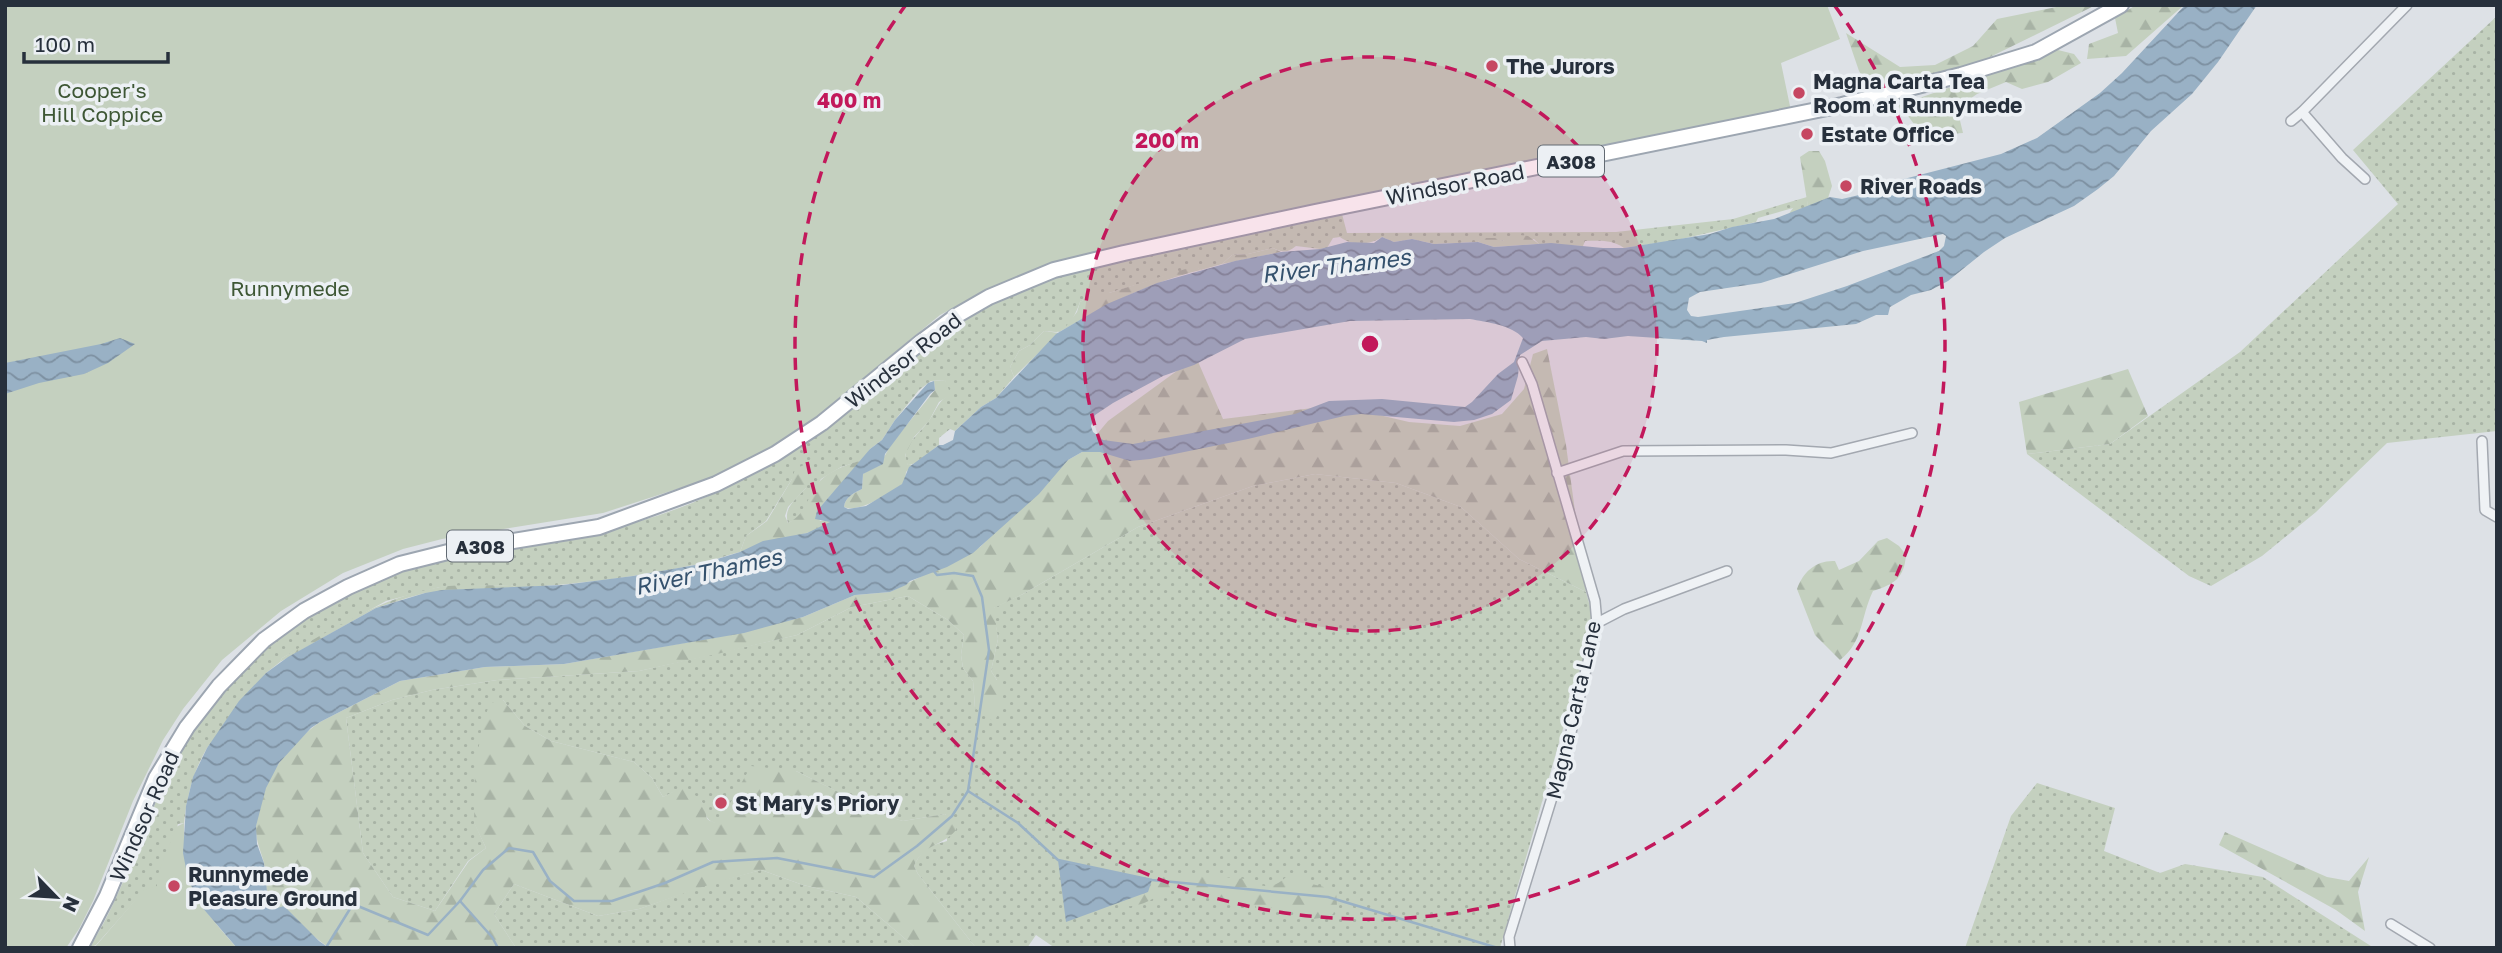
<svg xmlns="http://www.w3.org/2000/svg" width="2502" height="953" font-family="'Golos Text',sans-serif">
  <style>
    .grass { fill: url(#grass-dots) }
    .forest { fill: url(#forest-firs) }
    .park { fill: #c4d0bf }
    .water { fill: url(#water-waves); fill-rule: evenodd }
    .lines { fill: none; stroke-linecap: round; stroke-linejoin: round }
    .stream { stroke: #99b1c5; stroke-width: 2.5 }
    .minor-casing { stroke: #a3a8b0; stroke-width: 12 }
    .primary-casing { stroke: #9da6b1; stroke-width: 18 }
    .minor { stroke: #eff2f5; stroke-width: 9 }
    .primary { stroke: #fff; stroke-width: 14 }
    .ring { fill: none; stroke: #c2185b; stroke-width: 3.5; stroke-dasharray: 12 9 }
    .poi-dot { fill: #c64762; stroke: #ecf0f4; stroke-width: 2.5 }
    .labels { text-anchor: middle; dominant-baseline: central; stroke-width: 7; stroke-linejoin: round; paint-order: stroke }
    .shield { fill: #ecf0f4; stroke: #626a73; stroke-width: 2 }
    .shield-label { font-size: 19px; font-weight: bold; fill: #27303c }
    .poi-label { font-size: 21px; font-weight: bold; fill: #27303c; stroke: #ecf0f4; text-anchor: start }
    .park-label { font-size: 21px; fill: #3e5735; stroke: #ecf0f4 }
    .street-label { font-size: 21px; fill: #27303c; stroke: #ecf0f4 }
    .water-label { font-size: 23px; font-style: italic; fill: #34516d; stroke: #ecf0f4 }
    .centre { fill: #c2185b; stroke: #ecf0f4; stroke-width: 3.5 }
    .ring-label { font-size: 21px; text-anchor: middle; font-weight: bold; fill: #c2185b; stroke: #ecf0f4; stroke-width: 7; stroke-linejoin: round; paint-order: stroke }
  </style>
  <defs>
    <pattern id="grass-dots" width="8" height="8" patternUnits="userSpaceOnUse" patternTransform="scale(1.75)"><rect width="8" height="8" fill="#c4d0bf"/><path d="M2 2h.1M6 6h.1" fill="none" stroke="#a8b3a5" stroke-width="1.8" stroke-linecap="round"/></pattern>
    <pattern id="forest-firs" width="22" height="20" patternUnits="userSpaceOnUse" patternTransform="scale(1.75)"><rect width="22" height="20" fill="#c4d0bf"/><path d="M5 1l3.5 6h-7zM16 11l3.5 6h-7z" fill="#a8b3a5"/></pattern>
    <pattern id="water-waves" width="16" height="10" patternUnits="userSpaceOnUse" patternTransform="scale(1.75)"><rect width="16" height="10" fill="#99b1c5"/><path d="M0 5q4-4 8 0t8 0" fill="none" stroke="#7d90a1"/></pattern>
  </defs>
  <rect width="100%" height="100%" fill="#dde1e6"/>
  <g class="grass">
    <path d="M2497,16V431L2387,443L2316,512L2262,556L2211,586L2189,576L2027,454L2110,444L2240,352L2398,204L2353,150Z"/>
    <path d="M1807,197L1808,207L1788,215L1793,208L1758,218L1756,222L1677,240L1624,248C1611,239 1599,241 1585,241L1583,246L1539,244L1534,239C1524,240 1514,242 1505,241C1494,240 1488,234 1478,242L1434,244L1412,239L1394,242L1382,237C1371,245 1351,246 1340,237L1333,238L1327,248L1320,249L1296,246C1287,253 1283,253 1273,248L1248,254L1232,255L1222,264L1201,270L1195,267L1109,293L1095,294L1080,302C1077,311 1070,327 1061,331C1058,333 1048,331 1044,331L1030,345L1019,351L1010,367L1014,377L996,398L981,407L955,431L950,429L939,438V445C929,451 921,464 908,465C898,449 919,434 927,423C935,414 936,404 947,396L945,380L931,381L919,390L895,420L882,440L870,449L863,460L841,467L821,479L799,518L788,523C783,508 796,499 806,488L792,479L766,521L746,536L740,552C726,555 713,561 699,564C639,577 578,584 517,588L511,585L440,587L386,601L282,658L280,662L266,673L207,748C193,772 187,796 184,823L178,824L157,887L144,891L96,945L90,947C135,875 151,788 201,718C252,645 347,580 434,560C488,548 543,543 598,532C644,522 693,505 736,483C779,460 821,435 859,404C894,376 926,344 963,320C1001,296 1043,279 1086,266L1342,214L1347,233L1616,232L1733,219Z"/>
    <path d="M1315,474L1396,483L1461,507L1519,559L1586,592L1594,621L1500,948H1055L1036,935L1027,948H976L918,874L914,866C922,848 930,846 947,841L946,814L903,821L888,817L796,771L719,824C705,821 706,815 702,802L682,788L663,797L652,778L634,762L551,741L525,726L503,700L474,822L486,848L468,861L435,911L393,897L363,853L346,718L392,700L432,690L497,680L639,671L797,635L852,607L908,596L948,620L964,635L961,655L963,668L973,681L975,708L997,680L991,671L998,639L993,608L1023,594L1138,527L1253,486Z"/>
    <path d="M2037,783L2115,808L2104,851L2160,873L2185,864L2263,877L2374,948H1965L2011,816Z"/>
    <path d="M761,870L803,885L856,897L916,948H516L494,914L514,884L598,916L639,909L711,883Z"/>
  </g>
  <g class="forest">
    <path d="M2066,5H2096L1986,59L1872,93L1859,71L1846,33L1900,67L1935,65L1973,46L1997,19Z"/>
    <path d="M2136,5H2184L2126,56L2087,59L2089,44L2118,33L2115,18Z"/>
    <path d="M2058,50L2074,54L2081,63L2048,82L2022,89L2006,82L1977,94L1957,108L1963,133L1923,136L1908,116L1901,113L1899,105Z"/>
    <path d="M1809,151H1819L1825,161L1832,186L1828,198L1808,207L1800,157Z"/>
    <path d="M1520,235L1528,236L1539,244L1494,247L1478,242L1483,238H1495L1503,241Z"/>
    <path d="M1273,248L1281,252L1222,264L1232,255L1248,254Z"/>
    <path d="M1195,266L1201,270C1151,282 1107,304 1063,330L1077,312L1080,302L1095,293H1109Z"/>
    <path d="M1044,331L1059,333L1014,377L1010,367L1019,351L1030,345Z"/>
    <path d="M1547,349L1566,445L1586,592L1519,559L1461,507L1396,483L1315,474L1253,486L1138,527L1023,594L994,608L998,639L991,671C1006,693 1007,699 994,722L975,708L973,681L963,668L961,655L964,635L948,620L908,596L852,607L797,635L717,654L639,671L497,680L432,690L392,700L346,718L363,853L393,897L435,911L469,861L486,848L474,823L475,773L482,725L490,703L503,700L525,726L551,741L634,762L652,778L663,797L682,787C689,790 698,797 702,802C710,814 700,821 719,823L751,766L796,771L889,817L903,821L945,814L956,819V830C942,847 924,843 914,866L918,874L976,948H916L856,897L803,885L761,870L711,884L639,909L598,916L514,884L494,914L516,948H329L268,901C265,889 267,876 264,863C261,851 255,840 256,826C258,785 287,745 320,722L400,681L485,667L564,664L718,637L803,617L855,595L890,592L980,547L1068,460L1082,452L1108,421L1196,357L1223,419L1337,405L1409,422L1460,426L1502,414L1524,389L1533,354Z"/>
    <path d="M2128,369L2148,416L2110,444L2027,454L2019,402Z"/>
    <path d="M945,380L949,390L947,397L939,402L929,421L914,437L905,455L908,465H913L906,472L905,482C893,492 858,514 844,507C845,497 854,493 862,489L863,474L873,467L879,466L892,443L935,390L934,381Z"/>
    <path d="M863,460L817,511L820,521L828,520L830,523L817,530L740,552L746,536L767,521L792,479L795,469L804,465L814,469L806,488L788,507L785,516L788,523C809,513 806,493 822,479C833,469 849,464 863,460Z"/>
    <path d="M1887,538L1899,546L1906,555C1904,579 1894,584 1873,591C1860,618 1864,641 1840,660L1815,635L1797,589C1803,572 1816,560 1835,561L1839,570L1859,561L1878,541Z"/>
    <path d="M511,585L517,588L425,593L407,598L376,608L280,662L282,658C332,629 382,597 440,587C463,584 488,586 511,585Z"/>
    <path d="M2225,832L2327,877L2349,881L2369,857L2358,892L2365,931L2336,910L2219,845Z"/>
    <path d="M1171,873L1247,879C1263,889 1275,889 1288,875H1301L1308,883L1336,890L1337,906L1333,914C1296,928 1301,907 1274,907C1269,908 1263,911 1258,912L1255,905L1221,899L1216,901L1214,895L1210,893C1200,891 1175,889 1166,892C1152,898 1141,908 1125,906L1123,901L1148,892L1155,875Z"/>
  </g>
  <g class="park">
    <path d="M5,5H1827L1840,39L1781,63L1791,111L1046,265L991,288L940,315L809,423L756,456L708,479L603,513L442,539L403,549L343,573L281,611L222,660L183,709L163,740L133,801L93,901L79,929L66,948H5Z"/>
    <path d="M184,823C183,887 197,902 237,948H94L144,890L157,886V877L176,827Z"/>
  </g>
  <g class="water">
    <path d="M2185,5H2257L2218,62L2192,94L2151,131L2114,176L2098,189L2074,206L2005,238L1984,252L1948,281L1931,290L1911,295L1890,307L1888,315H1876L1856,324L1724,337L1707,340V343L1702,341L1628,336L1604,339L1586,337L1542,341L1520,355L1518,376L1511,400L1492,414L1474,420L1454,422L1361,414L1344,416L1248,439L1150,459L1130,461L1100,452H1082L1068,460L1039,494L973,553L947,567L910,581L906,585L890,592L855,595L803,617L744,633L564,664L485,667L400,681L320,722L311,728L279,763L266,788L256,826L257,844L264,863L268,901L277,908L284,906L319,941L329,948H237L201,906L188,879L183,853L186,806L193,777L207,748L239,701L266,673L288,657L376,608L425,593L442,590L563,585L633,576L701,564L740,552L763,541L807,533L830,522L815,519L817,511L870,449L882,440L895,420L928,383L934,381L935,390L930,394L885,454L883,464L863,474L862,489C854,493 845,497 844,507L848,509L866,506L902,484L909,467L939,445H943L953,440L955,431L981,407L996,398L1056,334L1107,304L1157,283L1235,261L1281,252L1320,249L1347,242L1374,243L1382,237L1394,242L1412,239L1434,244L1478,242L1494,247L1551,243L1603,248H1624L1710,234L1732,227L1774,219L1830,197L1842,199L1893,187L1894,182L1900,180L2001,154L2037,138L2100,93L2122,73ZM1943,234L1946,236L1944,246L1939,251L1847,286L1795,303L1698,317L1691,316L1687,310L1689,298L1700,292L1761,283L1863,251ZM1470,319C1486,322 1512,325 1523,338L1514,362L1498,374L1472,402L1465,407L1382,399L1329,401L1295,414L1133,444L1103,440L1093,432L1091,426L1095,415L1113,403L1163,376L1194,365L1245,339L1350,321Z"/>
    <path d="M120,338L135,344L108,363L84,374L39,383L5,394V363L101,344Z"/>
    <path d="M1058,860L1152,880L1148,892L1066,922Z"/>
  </g>
  <g class="lines">
    <g class="stream">
      <path d="M933,570L937,575L954,573L973,576L982,597L989,650L968,791L1018,823L1058,860L1152,880L1328,897L1498,948"/>
      <path d="M460,901L492,937L498,948"/>
      <path d="M327,946L353,904L428,935L460,901L483,870L509,848L533,852L550,881L574,901H612L665,883L713,862L777,858L874,877L917,846L952,816L968,791"/>
    </g>
    <g class="minor-casing">
      <g id="minor">
        <path d="M2291,121L2302,112"/>
        <path d="M2365,179L2342,158L2302,112L2407,5"/>
        <path d="M2482,441L2485,510L2497,517"/>
        <path d="M1557,473L1623,451L1786,450L1831,453L1912,433"/>
        <path d="M1597,623L1624,609L1727,571"/>
        <path d="M2391,924L2430,948"/>
        <path d="M1510,948L1509,937L1567,749L1597,624L1595,601L1532,384L1522,362"/>
      </g>
    </g>
    <g class="primary-casing">
      <path id="primary" d="M80,948L107,896L156,778L187,727L219,686L264,640L304,611L348,587L400,564L452,551L599,527L716,484L775,454L822,423L921,342L956,316L989,297L1054,270L1124,253L1315,212L1842,105L1961,75L2036,52L2121,5"/>
    </g>
    <use href="#minor" class="minor"/>
    <use href="#primary" class="primary"/>
  </g>
  <circle cx="1370" cy="344" r="287" fill="#c2185b" fill-opacity=".12"/>
  <g class="ring">
    <circle cx="1370" cy="344" r="287"/>
    <path d="M1835 6A575 575 0 1 1 905 6"/>
  </g>
  <g class="poi-dot">
    <circle cx="1492" cy="66" r="7"/>
    <circle cx="1799" cy="93" r="7"/>
    <circle cx="1807" cy="134" r="7"/>
    <circle cx="1846" cy="186" r="7"/>
    <circle cx="721" cy="803" r="7"/>
    <circle cx="174" cy="886" r="7"/>
  </g>
  <g class="labels">
    <g class="shield">
      <rect x="1538" y="145.5" width="66" height="31" rx="5"/>
      <rect x="447" y="530.5" width="66" height="31" rx="5"/>
    </g>
    <g class="shield-label">
      <text x="1571" y="161">A308</text>
      <text x="480" y="546">A308</text>
    </g>
    <g class="poi-label">
      <text x="1506" y="66">The Jurors</text>
      <text x="1813" y="81">Magna Carta Tea<tspan x="1813" dy="24">Room at Runnymede</tspan></text>
      <text x="1821" y="134">Estate Office</text>
      <text x="1860" y="186">River Roads</text>
      <text x="735" y="803">St Mary's Priory</text>
      <text x="188" y="874">Runnymede<tspan x="188" dy="24">Pleasure Ground</tspan></text>
    </g>
    <g class="park-label">
      <text x="102" y="90">Cooper's<tspan x="102" dy="24">Hill Coppice</tspan></text>
      <text x="290" y="288">Runnymede</text>
    </g>
    <g class="street-label">
      <text transform="translate(1455 184) rotate(-11)">Windsor Road</text>
      <text transform="translate(903 360) rotate(-38)">Windsor Road</text>
      <text transform="translate(1573 710) rotate(-77)">Magna Carta Lane</text>
      <text transform="translate(144 816) rotate(-66)">Windsor Road</text>
    </g>
    <g class="water-label">
      <text transform="translate(1336 265) rotate(-7)">River Thames</text>
      <text transform="translate(708 571) rotate(-12)">River Thames</text>
    </g>
  </g>
  <circle cx="1370" cy="344" r="10" class="centre"/>
  <g class="ring-label">
    <text x="849" y="108">400 m</text>
    <text x="1167" y="148">200 m</text>
  </g>
  <rect width="2502" height="953" fill="none" stroke="#27303c" stroke-width="14"/>
  <g transform="translate(56 897) rotate(115)" stroke="#ecf0f4" stroke-width="5" paint-order="stroke">
  <path d="M0-5L12 26L0 18L-12 26Z" fill="#27303c"/>
  <text y="-10" font-size="19" font-weight="bold" text-anchor="middle" fill="#27303c">N</text>
  </g>
  <path d="M24 52v10h144v-10" fill="none" stroke="#27303c" stroke-width="3.5"/>
  <text x="35" y="52" font-size="21" fill="#27303c" stroke="#ecf0f4" stroke-width="5" paint-order="stroke">100 m</text>
</svg>
